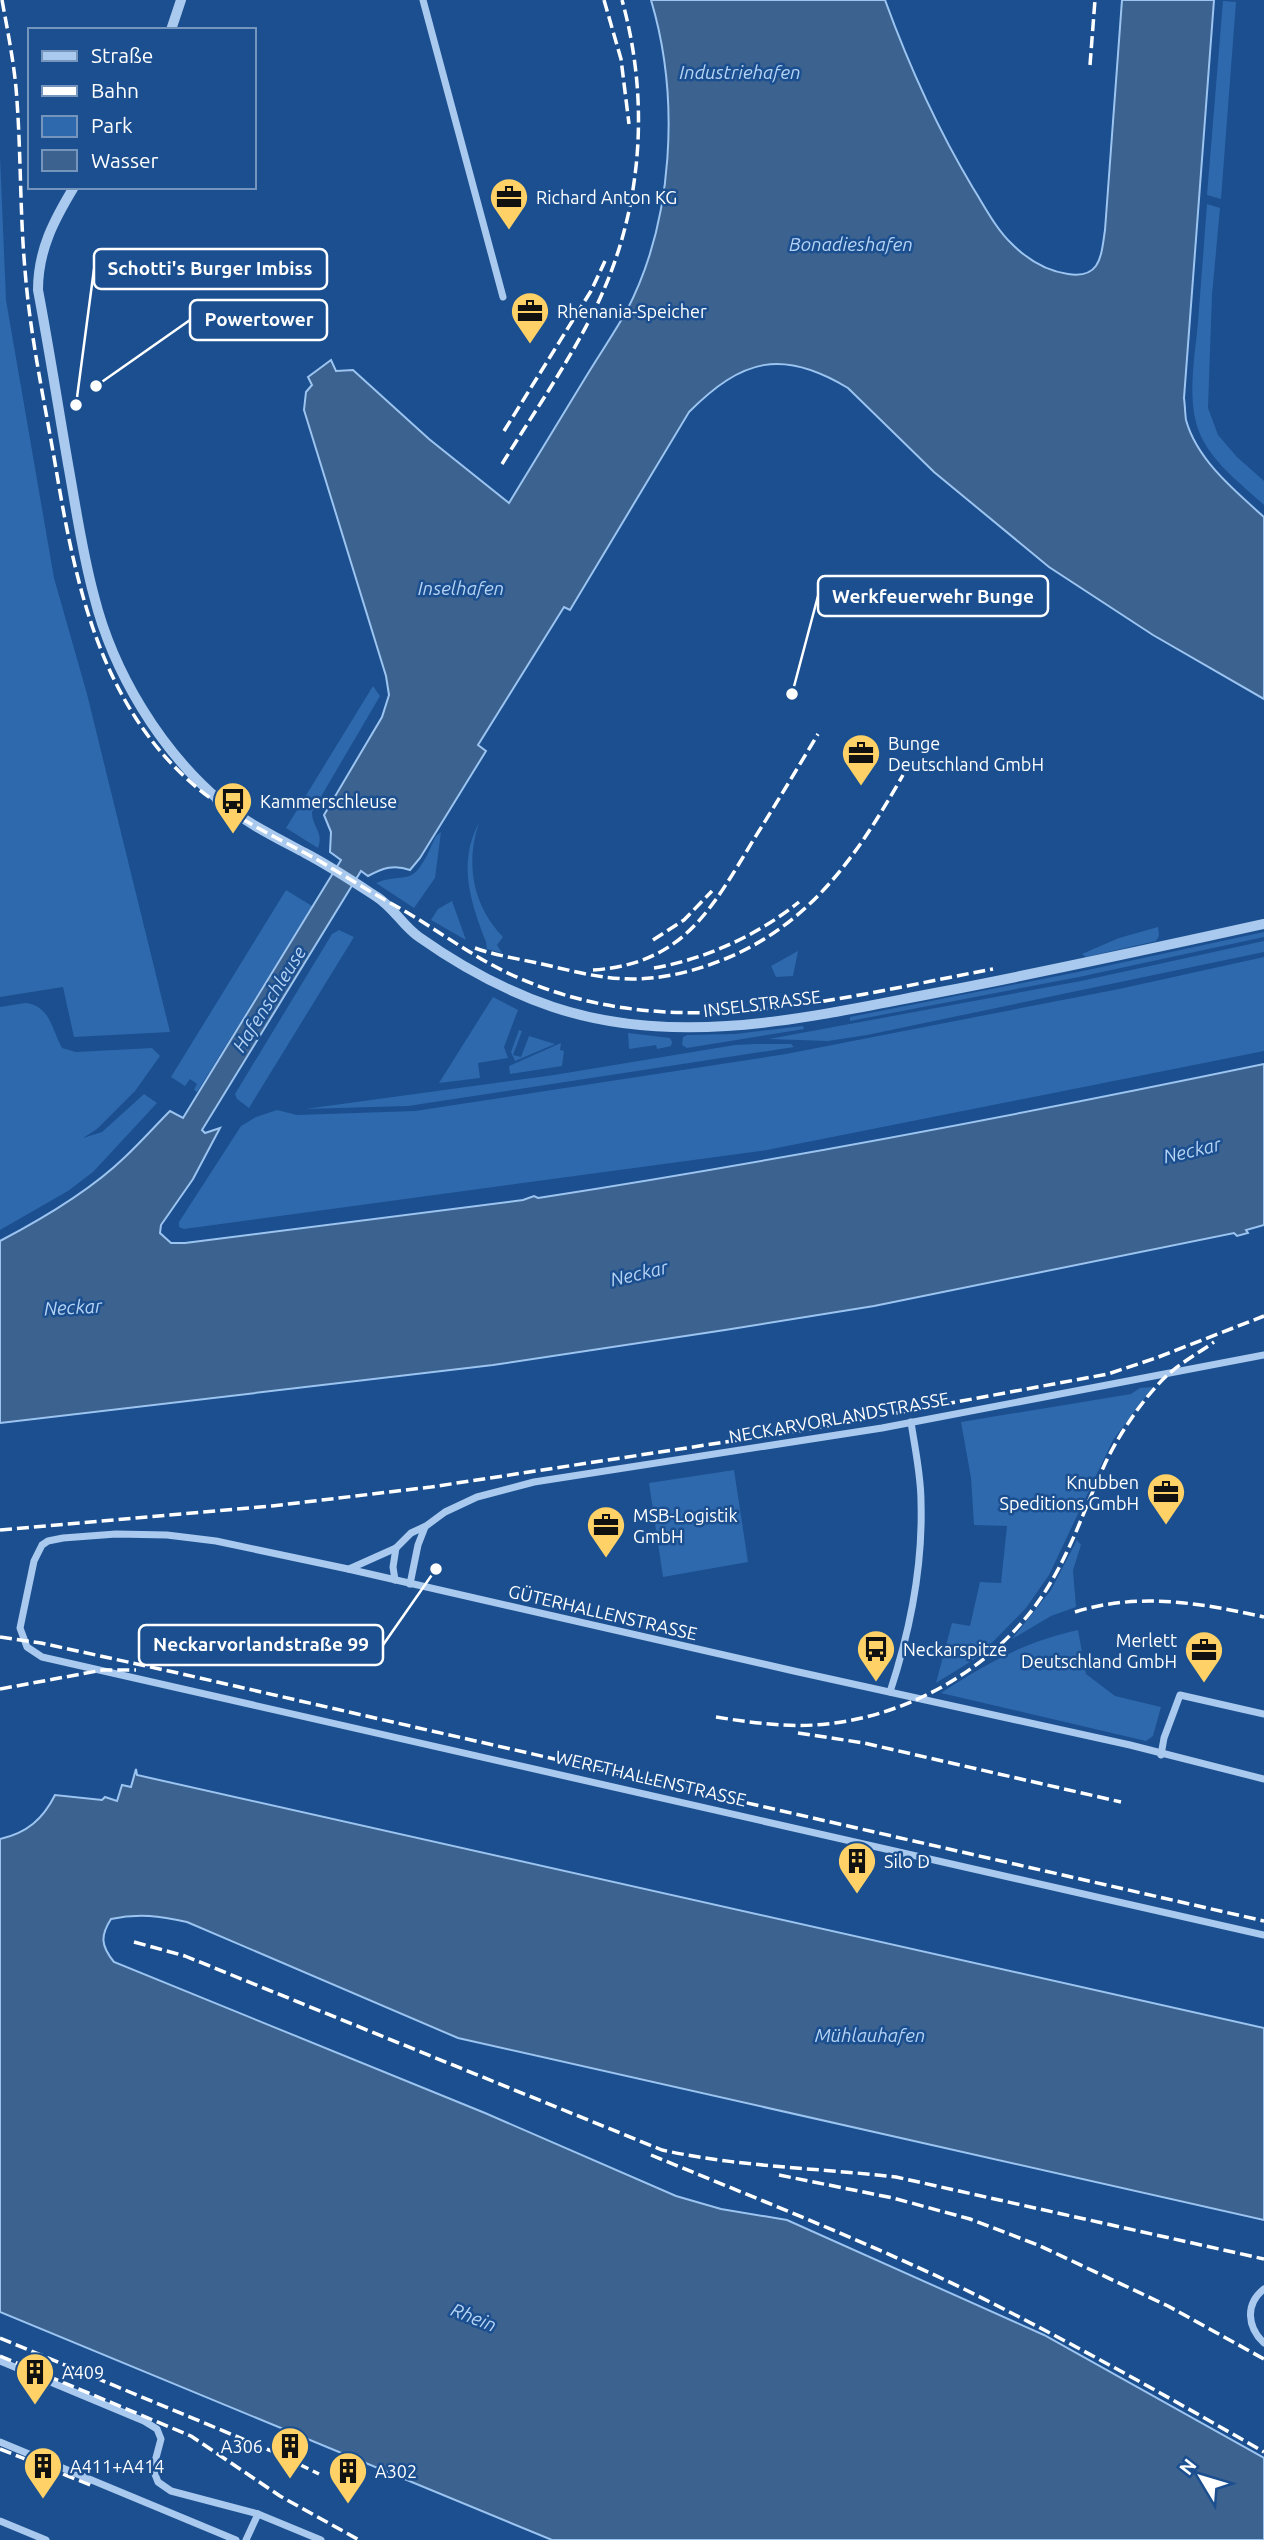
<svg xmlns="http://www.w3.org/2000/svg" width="1264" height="2540" font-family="Ubuntu,sans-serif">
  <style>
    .green { fill: #2e69ad }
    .water { fill: #3c6290; stroke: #9cc4f0; stroke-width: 2 }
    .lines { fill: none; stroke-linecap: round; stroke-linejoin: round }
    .minor { stroke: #a9c9ee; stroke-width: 7 }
    .tertiary { stroke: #a9c9ee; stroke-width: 10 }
    .rail { stroke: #fff; stroke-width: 3.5; stroke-dasharray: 12 5; stroke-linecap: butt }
    .labels { text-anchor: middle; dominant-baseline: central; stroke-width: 5; stroke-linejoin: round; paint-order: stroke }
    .poi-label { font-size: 18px; fill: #fff; stroke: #1b4f8f; text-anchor: start }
    .street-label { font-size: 18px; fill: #fff; stroke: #1b4f8f }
    .water-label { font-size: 19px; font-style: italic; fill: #b5d3f5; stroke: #1b4f8f }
    .leader { fill: none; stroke: #fff; stroke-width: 2.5 }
    .callout-dot { fill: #fff; stroke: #1b4f8f; stroke-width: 2.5 }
    .callout { fill: #1b4f8f; stroke: #fff; stroke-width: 2.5 }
    .callout-label { font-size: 19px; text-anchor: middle; font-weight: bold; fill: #fff }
  </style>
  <rect width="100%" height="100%" fill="#1b4f8f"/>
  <g class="green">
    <path d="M1223,1L1236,2L1221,199L1207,195Z"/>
    <path d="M0,156L6,300L54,578L87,694L170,1032L74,1037L63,987L0,997Z"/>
    <path d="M1207,204L1220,208L1212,295L1208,408L1218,435L1237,457L1264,481V505C1240,483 1209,460 1198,429C1187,396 1195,356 1198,322C1201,283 1204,244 1207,204Z"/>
    <path d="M373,686L380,696L312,812C312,828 324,831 318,848L286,828Z"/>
    <path d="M479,823C465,863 473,906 503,937L497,945L502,953L487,949L486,942C471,903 457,863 479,823Z"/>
    <path d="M441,832L435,878L414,908L376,883C387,878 394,879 405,877C421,876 429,849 436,836Z"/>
    <path d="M286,890L312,906L197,1092L194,1090L197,1084L190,1079L185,1086L171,1077Z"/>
    <path d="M452,901L466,940L431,920L438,909Z"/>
    <path d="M1158,927L1159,936L1156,941L1086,957L1082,954L1119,938Z"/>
    <path d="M339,930L354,937L249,1108L237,1099L235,1094L332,934Z"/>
    <path d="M1264,932V937L1079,977L850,1021V1017L1078,972Z"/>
    <path d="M1264,941V952L867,1035L828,1041L769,1039L1081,981Z"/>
    <path d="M798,951L793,976L776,977L771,966Z"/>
    <path d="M1264,957V1051L767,1150L184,1229L179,1227V1222L241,1126L256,1117L277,1110L297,1115L415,1111L786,1054L1119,989Z"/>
    <path d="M493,997L518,1010L504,1047L508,1058L478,1063L480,1078L439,1083Z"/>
    <path d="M25,1003C50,1005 52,1030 62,1048L76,1052L152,1048L160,1056L135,1091L97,1129L83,1138L102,1132L144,1094L157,1103L93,1172L68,1191L0,1230V1007Z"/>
    <path d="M803,1026L804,1029L687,1048L682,1045L683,1037L687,1035L735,1034Z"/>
    <path d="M519,1030L522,1031L513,1055L521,1057L529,1036L555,1044L515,1061L511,1052Z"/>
    <path d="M628,1033L670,1038L672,1042L671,1046L657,1049L656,1045L629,1049Z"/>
    <path d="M561,1043L560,1050L564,1051L562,1066L510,1074L509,1066Z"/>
    <path d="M755,1044H791L794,1047L408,1106L305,1109L554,1075L735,1045Z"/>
    <path d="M1153,1387L1113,1440L1049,1575L1026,1608L978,1657L936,1683L952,1623L970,1626L980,1582L1001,1583L1007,1526L974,1525L971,1478L961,1422L1131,1394L1140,1388Z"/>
    <path d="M734,1470L748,1562L663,1577L649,1483Z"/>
    <path d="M1077,1540L1081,1545L1073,1570L1076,1607L1051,1616L1012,1639L1051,1590Z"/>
    <path d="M1078,1630L1086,1674L1115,1696L1161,1707L1153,1736L1146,1741L941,1693C987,1663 1024,1642 1078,1630Z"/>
  </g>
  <g class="water">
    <path d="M651,0H885C909,66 937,128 973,188C985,207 996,229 1012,244C1027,259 1047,271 1068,274C1101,279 1101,256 1105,230L1122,0H1214L1184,398C1185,405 1185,413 1186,420C1197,460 1235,491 1264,517V699L1153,635L1049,567L934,472L848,388C782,348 742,359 689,412L570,610L564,607L478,745L486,751L420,858L410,870C394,864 383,868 368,876L361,871L202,1130L205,1133L220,1128L193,1179L161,1225L160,1233L171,1243H185L523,1200L534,1196L538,1198C782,1160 1023,1114 1264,1064V1225L1246,1230L1248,1233L1237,1236L1234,1233L874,1306L725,1330L493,1365L0,1423V1241C42,1219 91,1190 125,1157C141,1142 155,1126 170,1111L183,1118L341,860L330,852L331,832L324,815L382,717L389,695L386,676L304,410L306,392L312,385L308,377L331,360L336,371L353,370L429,439L509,503C535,460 561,418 587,375C600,354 614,333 626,312C674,221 680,97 651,0Z"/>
    <path d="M136,1769L137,1775L1264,2028V2220L458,2038L187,1922C160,1916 139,1913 111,1919C100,1936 101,1946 114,1962L485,2113L676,2196L721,2209L787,2220L1044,2335L1264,2458V2540H552L0,2312V1839C27,1833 43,1819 55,1795L102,1800L105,1797L117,1801L122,1785L131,1787Z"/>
  </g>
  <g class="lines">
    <g class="minor">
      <path d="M423,0L503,297"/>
      <path d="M349,1569L396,1548"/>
      <path d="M395,1580L393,1567L396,1548L411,1533L426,1526L445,1512L477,1497L534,1482L882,1428L1264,1355"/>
      <path d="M410,1584L418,1545L425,1527"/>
      <path d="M890,1692C910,1631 923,1567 921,1502C921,1475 915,1449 911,1422"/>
      <path d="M1161,1755L1164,1738L1180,1695L1264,1714"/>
      <path d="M1264,1779L1130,1745L794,1671L348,1569L216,1541L167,1535L116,1534L63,1538L48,1541L42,1545L34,1561L20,1628L27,1647L42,1657L1264,1935"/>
      <path d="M1264,2289C1245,2304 1247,2327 1264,2343"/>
      <path d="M0,2361L144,2421L157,2429L161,2439L153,2469L158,2482L171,2491L258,2514L321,2540"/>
      <path d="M0,2442L236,2540"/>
      <path d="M0,2521L46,2540"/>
      <path d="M246,2540L258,2514"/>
    </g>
    <g class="tertiary">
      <path d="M171,30L181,0"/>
      <path d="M74,187C54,220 38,250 38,290C49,348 58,406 68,464C76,508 82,552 94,596C113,672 160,750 220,801C246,823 275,837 305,853C330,866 354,882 377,897C394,908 403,926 419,937C460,966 506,991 553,1007C679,1049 809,1017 935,993C1045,972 1155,948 1264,924"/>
    </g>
    <g class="rail">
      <path d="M2,0C8,33 15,67 17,101C21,157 20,214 25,270C30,335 44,399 55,463C74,576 97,695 185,777C221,811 264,831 307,854C336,870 365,889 394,905C436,928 474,959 519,978C672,1046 837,998 993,969"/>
      <path d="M604,0L621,59L629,124"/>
      <path d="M1090,65L1095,0"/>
      <path d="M504,431L591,291L605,261"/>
      <path d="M502,464C533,414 567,365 593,313C642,216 651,104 622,0"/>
      <path d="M653,940L684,920L712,891"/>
      <path d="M475,948C497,956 520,959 542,964C572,971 602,979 632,979C664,979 695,971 725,959C812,923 858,854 903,775"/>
      <path d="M654,968C706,959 758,935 799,902"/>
      <path d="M593,970C684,964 712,908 754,839C776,804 797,769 818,734"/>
      <path d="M0,1530L272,1506L431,1487L804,1430L1108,1374L1156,1358L1264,1316"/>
      <path d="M1075,1612C1138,1592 1201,1603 1264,1617"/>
      <path d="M0,1637L41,1643L178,1673L1264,1921"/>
      <path d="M0,1689L103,1670H136"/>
      <path d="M716,1717C753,1723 790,1728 827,1724C917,1714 1005,1661 1051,1582C1073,1545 1086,1505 1104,1466C1117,1437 1146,1393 1171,1372C1184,1361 1200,1352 1214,1342"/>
      <path d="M798,1733L864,1743L1121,1802"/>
      <path d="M134,1942L185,1956L662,2150C739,2167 818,2168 896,2177L1264,2259"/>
      <path d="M651,2155C755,2198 860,2239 962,2288C1065,2339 1165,2395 1264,2452"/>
      <path d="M779,2175L893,2198L970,2219L1038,2245L1168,2306L1264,2359"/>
      <path d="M0,2338L274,2452L319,2474"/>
      <path d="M0,2356L191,2436L280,2496L359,2540"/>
      <path d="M0,2449L93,2486"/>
    </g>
  </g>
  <defs>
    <g id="office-pin" transform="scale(2.0125)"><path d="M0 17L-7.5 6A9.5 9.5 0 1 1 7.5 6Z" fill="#ffd166" stroke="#1b4f8f"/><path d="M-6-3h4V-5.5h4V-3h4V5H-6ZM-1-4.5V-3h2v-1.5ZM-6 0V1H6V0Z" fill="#111"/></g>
    <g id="bus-pin" transform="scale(2.0125)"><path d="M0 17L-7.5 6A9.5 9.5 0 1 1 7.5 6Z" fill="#ffd166" stroke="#1b4f8f"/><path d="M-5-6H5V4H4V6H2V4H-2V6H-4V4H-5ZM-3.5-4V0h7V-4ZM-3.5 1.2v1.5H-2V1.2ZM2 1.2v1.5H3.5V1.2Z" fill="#111"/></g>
    <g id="building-pin" transform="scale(2.0125)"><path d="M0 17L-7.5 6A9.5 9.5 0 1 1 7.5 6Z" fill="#ffd166" stroke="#1b4f8f"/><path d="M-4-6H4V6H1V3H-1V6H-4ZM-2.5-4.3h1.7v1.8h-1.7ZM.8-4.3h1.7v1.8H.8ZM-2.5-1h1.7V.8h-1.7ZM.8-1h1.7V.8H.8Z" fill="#111"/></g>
  </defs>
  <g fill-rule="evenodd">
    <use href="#office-pin" x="509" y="197"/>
    <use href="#office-pin" x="530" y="311"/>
    <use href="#office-pin" x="861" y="753"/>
    <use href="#bus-pin" x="233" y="801"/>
    <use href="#office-pin" x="1166" y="1492"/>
    <use href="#office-pin" x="606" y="1525"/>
    <use href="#bus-pin" x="876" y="1649"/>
    <use href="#office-pin" x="1204" y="1650"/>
    <use href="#building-pin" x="857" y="1861"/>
    <use href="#building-pin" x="35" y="2372"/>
    <use href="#building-pin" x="290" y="2446"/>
    <use href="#building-pin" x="43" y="2466"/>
    <use href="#building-pin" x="348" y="2471"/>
  </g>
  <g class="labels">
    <g class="poi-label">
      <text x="536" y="197">Richard Anton KG</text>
      <text x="557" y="311">Rhenania-Speicher</text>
      <text x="888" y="743">Bunge<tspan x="888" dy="21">Deutschland GmbH</tspan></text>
      <text x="260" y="801">Kammerschleuse</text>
      <text x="1139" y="1482" text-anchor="end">Knubben<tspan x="1139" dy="21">Speditions GmbH</tspan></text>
      <text x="633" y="1515">MSB-Logistik<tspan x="633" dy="21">GmbH</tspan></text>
      <text x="1177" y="1640" text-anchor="end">Merlett<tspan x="1177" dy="21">Deutschland GmbH</tspan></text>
      <text x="903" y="1649">Neckarspitze</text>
      <text x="884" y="1861">Silo D</text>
      <text x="62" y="2372">A409</text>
      <text x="263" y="2446" text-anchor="end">A306</text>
      <text x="70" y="2466">A411+A414</text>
      <text x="375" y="2471">A302</text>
    </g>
    <g class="street-label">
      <text transform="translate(762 1003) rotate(-7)">INSELSTRASSE</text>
      <text transform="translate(839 1417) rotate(-10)">NECKARVORLANDSTRASSE</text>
      <text transform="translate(603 1612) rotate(13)">GÜTERHALLENSTRASSE</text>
      <text transform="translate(651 1778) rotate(13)">WERFTHALLENSTRASSE</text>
    </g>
    <g class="water-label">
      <text x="740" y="72">Industriehafen</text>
      <text x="851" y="244">Bonadieshafen</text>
      <text x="461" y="588">Inselhafen</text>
      <text transform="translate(269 999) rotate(-58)">Hafenschleuse</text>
      <text transform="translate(1192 1150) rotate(-13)">Neckar</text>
      <text transform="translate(639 1273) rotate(-13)">Neckar</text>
      <text transform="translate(73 1307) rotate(-3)">Neckar</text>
      <text x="870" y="2035">Mühlauhafen</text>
      <text transform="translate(474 2317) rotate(22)">Rhein</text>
    </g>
  </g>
  <path class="leader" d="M76 405L94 269M96 386L190 320M792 694L818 596M436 1569L383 1645"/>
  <g class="callout-dot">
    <circle cx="76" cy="405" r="7"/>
    <circle cx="96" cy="386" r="7"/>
    <circle cx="792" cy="694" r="7"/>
    <circle cx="436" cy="1569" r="7"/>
  </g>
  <g class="callout">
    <rect x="94" y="249" width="233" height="40" rx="7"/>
    <rect x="190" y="300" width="137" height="40" rx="7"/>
    <rect x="818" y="576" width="230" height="40" rx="7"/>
    <rect x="139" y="1625" width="244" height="40" rx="7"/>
  </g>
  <g class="callout-label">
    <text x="210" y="275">Schotti's Burger Imbiss</text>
    <text x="259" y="326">Powertower</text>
    <text x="933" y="603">Werkfeuerwehr Bunge</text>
    <text x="261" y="1651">Neckarvorlandstraße 99</text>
  </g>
  <rect x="28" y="28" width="228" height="161" fill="#1b4f8f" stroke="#7695bc" stroke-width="2"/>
  <rect x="42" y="51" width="35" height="10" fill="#a9c9ee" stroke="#7695bc" stroke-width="2"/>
  <text x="91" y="63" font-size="21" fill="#ffffff">Straße</text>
  <rect x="42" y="86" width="35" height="10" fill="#ffffff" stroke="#7695bc" stroke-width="2"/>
  <text x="91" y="98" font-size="21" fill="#ffffff">Bahn</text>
  <rect x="42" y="116" width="35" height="21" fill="#2e69ad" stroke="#7695bc" stroke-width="2"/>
  <text x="91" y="133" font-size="21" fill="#ffffff">Park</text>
  <rect x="42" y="150" width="35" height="21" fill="#3c6290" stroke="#7695bc" stroke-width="2"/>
  <text x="91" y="168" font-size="21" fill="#ffffff">Wasser</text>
  <g transform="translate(1201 2477) rotate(308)" stroke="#1b4f8f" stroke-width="5" paint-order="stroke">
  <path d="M0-5L12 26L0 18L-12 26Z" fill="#ffffff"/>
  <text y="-10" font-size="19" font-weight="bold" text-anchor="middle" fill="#ffffff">N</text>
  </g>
</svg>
